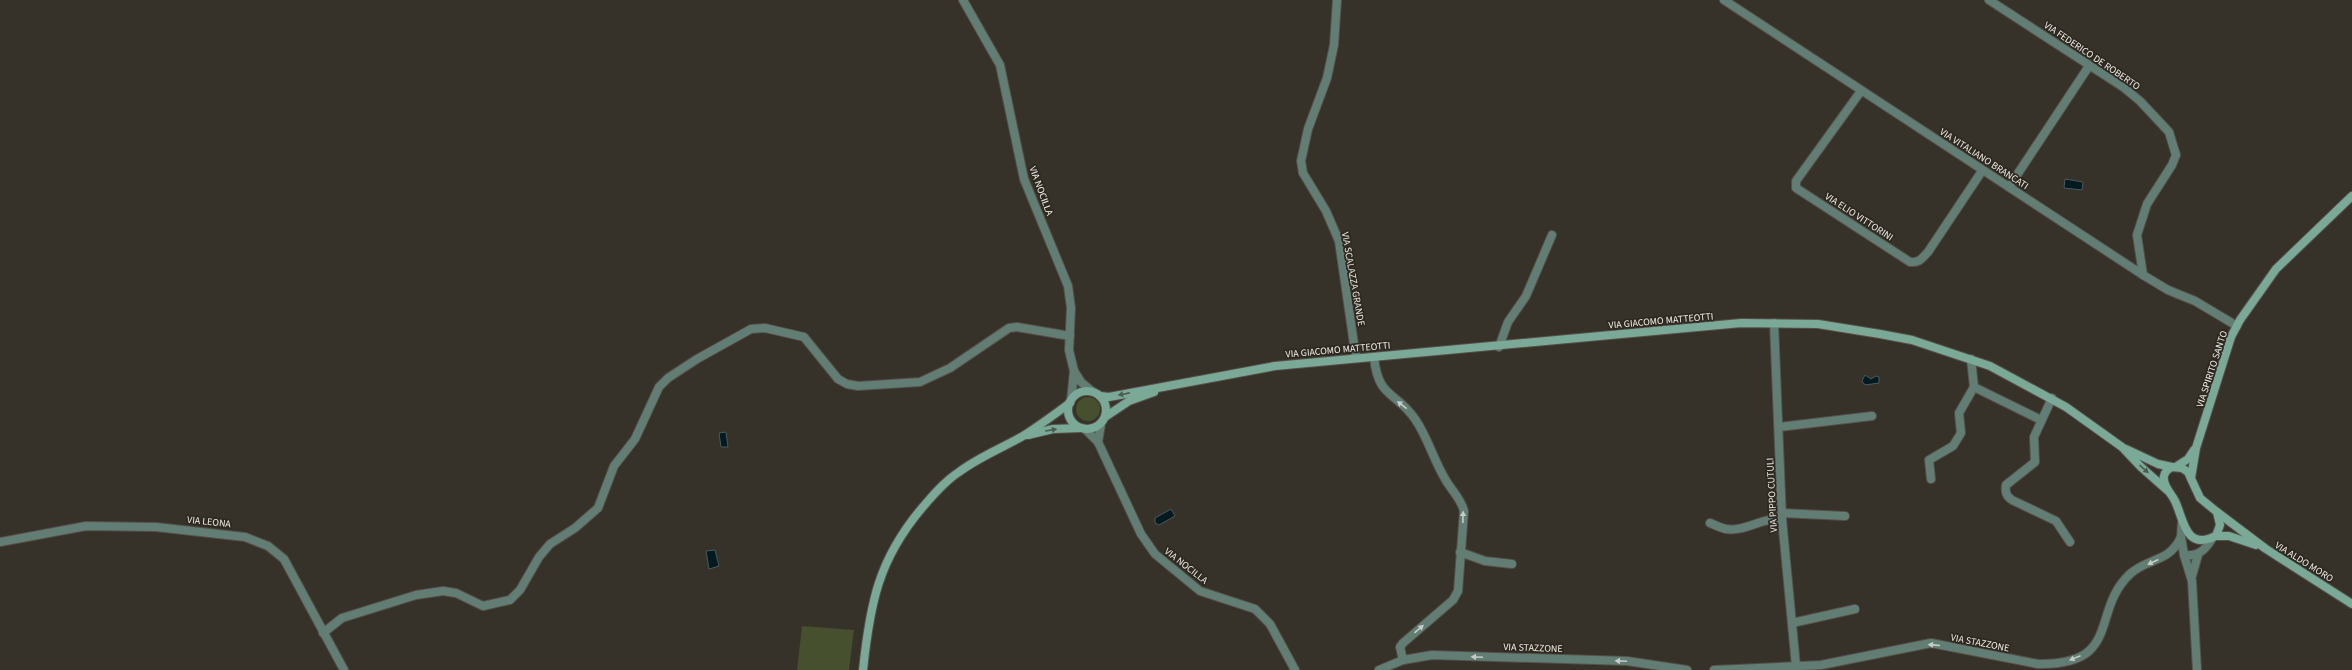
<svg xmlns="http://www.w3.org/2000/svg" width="2352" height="670" font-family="'Source Sans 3',sans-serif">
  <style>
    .green { fill: #464f2e }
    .water { fill: #031a20; stroke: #4a5a5c }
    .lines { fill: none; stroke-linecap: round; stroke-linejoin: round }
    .minor-casing { stroke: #555048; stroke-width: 10 }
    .tertiary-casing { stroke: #555048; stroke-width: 10 }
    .secondary-casing { stroke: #555048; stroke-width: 10 }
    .minor { stroke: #627e74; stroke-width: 8 }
    .tertiary { stroke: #627e74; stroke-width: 8 }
    .secondary { stroke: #7ba998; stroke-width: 8 }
    .oneway { fill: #4c5c50 }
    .oneway2 { fill: #c6ccc5 }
    .labels { text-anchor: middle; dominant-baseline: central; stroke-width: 3.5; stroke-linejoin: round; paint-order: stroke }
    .street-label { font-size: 10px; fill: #f1eee8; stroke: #2d2820 }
  </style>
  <rect width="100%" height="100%" fill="#373229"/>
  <g class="green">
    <circle cx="1088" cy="409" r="12"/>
    <path d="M802,626L854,630L849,670H797Z"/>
  </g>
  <g class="water">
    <path d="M2065,179L2083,182L2082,190L2064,188Z"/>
    <path d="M1865,375L1871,379L1876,376L1879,377V383L1865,385L1862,381Z"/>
    <path d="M726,432L728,447H721L719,433Z"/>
    <path d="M1171,509L1175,516L1159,525L1155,523V518Z"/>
    <path d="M715,550L719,566L709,569L706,551Z"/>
  </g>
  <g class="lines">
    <g class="minor-casing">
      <g id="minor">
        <path d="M1724,0L2143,275L2168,290L2195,301L2237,326"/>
        <path d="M1989,0L2123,87L2140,101L2169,132L2176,155L2172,165L2147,204L2137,235L2143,275"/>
        <path d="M1861,91L1796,181V188L1910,262C1920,263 1922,258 1928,252L1982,171"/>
        <path d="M2009,187L2089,66"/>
        <path d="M1774,323L1782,519L1796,666"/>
        <path d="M1499,347L1508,322L1526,296L1552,235"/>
        <path d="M1374,357C1378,399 1396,391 1415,419C1427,436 1433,458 1444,477C1450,489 1461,498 1464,511L1458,591L1453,600L1403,643L1400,647L1403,660"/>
        <path d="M1971,359L1974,387L2041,420"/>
        <path d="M2052,398L2034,437L2035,462L2006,485C2005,492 2006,496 2012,500L2056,521L2070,542"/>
        <path d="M1779,427L1872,416"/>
        <path d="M1931,479L1929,460L1953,446L1961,433L1959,413L1974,387"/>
        <path d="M1782,513L1845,516"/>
        <path d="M1710,523C1715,525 1721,528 1726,529C1745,532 1763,517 1782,519"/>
        <path d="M0,542L86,526L156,527L245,537L268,546L284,559L344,670"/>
        <path d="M1460,552L1485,561L1512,564"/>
        <path d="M1792,623L1855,609"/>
        <path d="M323,633L342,618L416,595L443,591L456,593L483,606L510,600L520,590L539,557L550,544L575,528L598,508L614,466L635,439L659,387L668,378L697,359L751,329L765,328L804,337L838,379L847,384L858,386L920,382L950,368L1009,328L1017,327L1070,336"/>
        <path d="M1379,670L1403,660L1432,655L1627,661L1687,670"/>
        <path d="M1714,670L1821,665L1931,643L2038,664C2123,665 2090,611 2130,574C2149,557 2169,563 2181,537"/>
      </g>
    </g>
    <g class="tertiary-casing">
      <g id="tertiary">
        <path d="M963,0L1000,65L1024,179L1068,286L1071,308L1069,350L1074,371L1071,401"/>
        <path d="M1337,0L1334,45L1327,78L1308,129L1301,161L1303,173L1326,211L1339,241L1356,358"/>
        <path d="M1074,371L1081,382L1093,392"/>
        <path d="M1085,429L1098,442L1141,534L1155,554L1200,591L1255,609L1270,624L1295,670"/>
        <path d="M1098,442L1101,424"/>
        <path d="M2182,522L2181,537L2184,555C2199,557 2206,549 2213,537"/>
        <path d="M2184,555L2192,581L2197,670"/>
        <path d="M2192,576L2198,555"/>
      </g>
    </g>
    <g class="secondary-casing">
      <g id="secondary">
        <circle cx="1087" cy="410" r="19"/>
        <path d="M1100,396L1109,397L1275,366L1741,323L1818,324L1880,334L1912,340L1990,366L2066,407L2122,447L2141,467L2167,490"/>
        <path d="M1105,417L1129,401L1154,392"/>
        <path d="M1028,435L1053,429L1081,428"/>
        <path d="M2126,449L2158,464L2172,467"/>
        <path d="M2177,466L2188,459L2194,450"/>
        <path d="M2172,467L2182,468L2188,472L2200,498L2217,512L2220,525L2216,536C2185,551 2184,520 2175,501C2171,493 2162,485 2164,476C2165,471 2168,469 2172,467Z"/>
        <path d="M2191,478L2196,448L2231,337L2240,320L2276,269L2352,196"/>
        <path d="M2217,512L2266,549L2352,604"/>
        <path d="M2216,536H2229L2256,545"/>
        <path d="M863,670C870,604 878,560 922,508C933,495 945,481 959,472C979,457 1002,448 1023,436C1039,426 1055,414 1070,403"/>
      </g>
    </g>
    <use href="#minor" class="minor"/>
    <use href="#tertiary" class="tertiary"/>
    <use href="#secondary" class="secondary"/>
  </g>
  <defs><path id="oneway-solid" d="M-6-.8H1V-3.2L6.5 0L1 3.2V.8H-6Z"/></defs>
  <g class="oneway">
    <use href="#oneway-solid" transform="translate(1124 394) rotate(169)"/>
    <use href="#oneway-solid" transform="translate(1051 430) rotate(-9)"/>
    <use href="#oneway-solid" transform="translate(2144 469) rotate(41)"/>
  </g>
  <g class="oneway2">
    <use href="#oneway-solid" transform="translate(1402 405) rotate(-142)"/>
    <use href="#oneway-solid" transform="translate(1463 517) rotate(-89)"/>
    <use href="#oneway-solid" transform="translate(2153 562) rotate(155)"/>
    <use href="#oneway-solid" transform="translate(1419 629) rotate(-40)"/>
    <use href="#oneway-solid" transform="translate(1934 645) rotate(-175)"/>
    <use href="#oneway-solid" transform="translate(1477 657) rotate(-178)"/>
    <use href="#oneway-solid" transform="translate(2075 658) rotate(158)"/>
    <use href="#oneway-solid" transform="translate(1621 661) rotate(-178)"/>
  </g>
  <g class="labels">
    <g class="street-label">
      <text transform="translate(2092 56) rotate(34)">VIA FEDERICO DE ROBERTO</text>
      <text transform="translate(1984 159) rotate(33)">VIA VITALIANO BRANCATI</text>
      <text transform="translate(1041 191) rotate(70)">VIA NOCILLA</text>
      <text transform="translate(1859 217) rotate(33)">VIA ELIO VITTORINI</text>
      <text transform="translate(1353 279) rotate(80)">VIA SCALAZZA GRANDE</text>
      <text transform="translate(1661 321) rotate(-5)">VIA GIACOMO MATTEOTTI</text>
      <text transform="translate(1338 350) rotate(-5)">VIA GIACOMO MATTEOTTI</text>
      <text transform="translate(2212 369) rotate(-72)">VIA SPIRITO SANTO</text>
      <text transform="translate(1772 495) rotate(-93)">VIA PIPPO CUTULI</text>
      <text transform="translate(209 522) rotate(6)">VIA LEONA</text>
      <text transform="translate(2304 562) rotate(32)">VIA ALDO MORO</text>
      <text transform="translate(1186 566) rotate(38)">VIA NOCILLA</text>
      <text transform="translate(1980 643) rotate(11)">VIA STAZZONE</text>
      <text transform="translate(1533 648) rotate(2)">VIA STAZZONE</text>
    </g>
  </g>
</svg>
